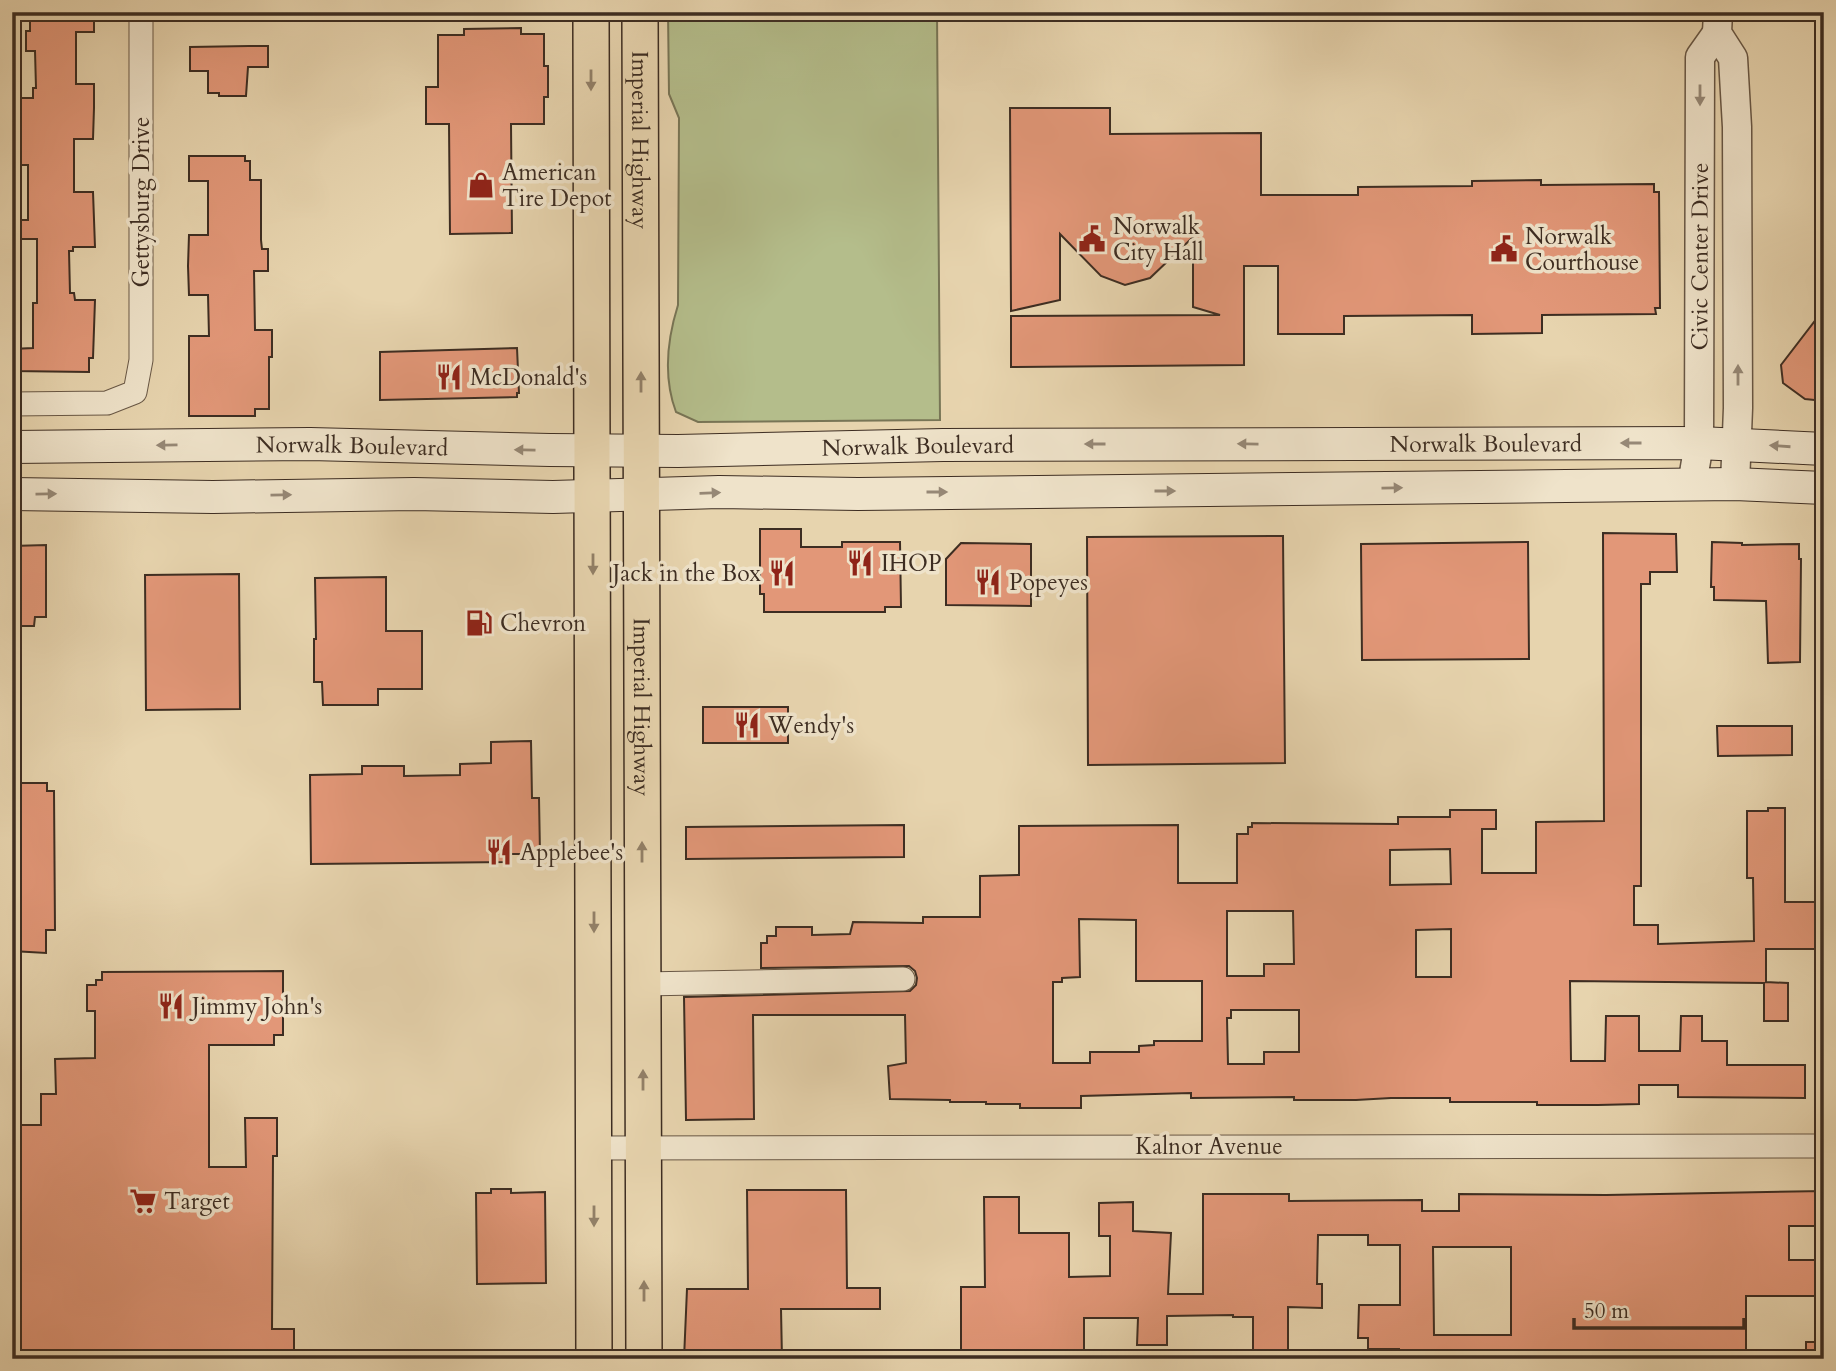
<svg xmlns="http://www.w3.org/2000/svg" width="1836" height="1371" font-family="Cardo,serif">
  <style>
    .green { fill: #b4bd8b; stroke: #787556; stroke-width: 2 }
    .building { fill: #e29778; stroke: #3d2d22; stroke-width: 2; fill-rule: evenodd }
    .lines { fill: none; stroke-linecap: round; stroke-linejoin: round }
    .minor-casing { stroke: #685745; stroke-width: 25 }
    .tertiary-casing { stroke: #685745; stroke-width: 31 }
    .secondary-casing { stroke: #3d2d22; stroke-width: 34 }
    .primary-casing { stroke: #3d2d22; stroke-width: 38 }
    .minor { stroke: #efe3ca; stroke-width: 23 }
    .tertiary { stroke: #efe3ca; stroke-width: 28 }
    .secondary { stroke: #efe3ca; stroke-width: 32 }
    .primary { stroke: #e7d4ae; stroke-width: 35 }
    .oneway { fill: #928068 }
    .oneway2 { fill: #968876 }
    .labels { text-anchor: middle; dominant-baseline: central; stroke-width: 7; stroke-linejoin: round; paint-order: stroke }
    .street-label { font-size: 23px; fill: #3d2d22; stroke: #efe3ca }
    .poi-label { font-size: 23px; fill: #3d2d22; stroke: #efe3ca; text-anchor: start }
  </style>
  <rect width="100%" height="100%" fill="#e7d4ae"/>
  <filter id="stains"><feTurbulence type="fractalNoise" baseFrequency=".00286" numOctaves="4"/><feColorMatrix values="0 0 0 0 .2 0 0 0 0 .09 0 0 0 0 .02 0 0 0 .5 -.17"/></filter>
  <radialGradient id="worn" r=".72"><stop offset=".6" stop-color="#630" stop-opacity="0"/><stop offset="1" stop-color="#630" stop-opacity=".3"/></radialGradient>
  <path class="green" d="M668,12H937L940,420L698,422L676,412C663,377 667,340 678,305L679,118L669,94Z"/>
  <g class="building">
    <path d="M94,12V32H76V84H94V108L93,139H74V192H93L95,247H73V251H69L70,293H74L75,300H95L93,358H89V372L12,371V349L33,348V303H37V239H13V220H28V165H18V146H15L14,98H33V88H36L35,51H26V31H30V13Z"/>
    <path d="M521,28V34H544V66H548V97H544V124H511L512,233L450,234L449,124H426V87H438V35H464V29Z"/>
    <path d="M249,46H268V67H248L246,96H219V93H208V71H190V47Z"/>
    <path d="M1010,108H1110V134L1261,133V195H1358V187L1472,186V181L1541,180V185L1654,184V192H1659L1660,308H1655L1656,314L1542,315V333L1472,334V315L1344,316V334H1278V266H1244V365L1011,367V316L1220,315L1193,307V237L1150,278L1125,285L1101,276L1060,234V300L1011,311Z"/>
    <path d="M189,156H245V161H250V180H261V240L262,249H268V271H254L255,330H272V357H269V409H255V416H189V336H209L208,295H189L188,266L189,235H208V181H189Z"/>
    <path d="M1824,309V401L1805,399L1783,383L1781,365Z"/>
    <path d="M517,348L519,393H517V397L380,400V352Z"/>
    <path d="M760,529H801V547H842V542H900L901,607H885V612H764V594H760Z"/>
    <path d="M1603,533L1676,534L1677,572H1650V584H1641V886H1634V925H1658V944L1754,941L1753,878H1747V811H1768V808H1785V902H1824V949H1766V982L1788,983V1021H1764V983L1570,981L1571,1061H1605L1606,1016H1639V1051H1680L1681,1016H1702V1041H1727V1065H1805V1098L1678,1097V1085H1639V1104L1598,1105H1537V1102H1450V1098H1391L1356,1100H1294V1097L1191,1098V1093L1081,1096V1108H1020V1104H986V1102H950V1100L890,1099L888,1066L906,1063L905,1015H753L754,1119L686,1120L684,997L910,991L916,985L917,978L915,971L909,966L761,968V943H767V936H776V927H812V935L850,934L853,922L923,923V917H980V876L1019,875V826L1178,825V883H1237V834H1248V827H1252V823L1398,824V817H1450V810H1496V829H1482V873H1536V822L1604,821ZM1450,849L1451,884L1390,885V850ZM1227,911H1293L1294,964H1264V976H1227ZM1079,919L1136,920V981H1202V1041H1154V1045L1139,1046V1052H1090V1063H1053V982H1062V978L1080,977ZM1451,929V977H1416V930ZM1231,1010H1299V1052H1264V1064H1228L1227,1018H1231Z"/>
    <path d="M1283,536L1285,763L1088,765L1087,537Z"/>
    <path d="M1528,542L1529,659L1362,660L1361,544Z"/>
    <path d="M1712,542L1742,543V545L1799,544V559H1801L1800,662L1768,663L1766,601L1714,600V587H1711Z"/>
    <path d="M961,543L1031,544V606L946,605V559Z"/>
    <path d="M46,545V617H35L34,626H12V546Z"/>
    <path d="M239,574L240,709L146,710L145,575Z"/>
    <path d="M386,577V631H422V689H378V705H323L322,682H314V639H316L315,578Z"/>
    <rect x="703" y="707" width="85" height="36"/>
    <path d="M1717,726H1792V755L1718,756Z"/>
    <path d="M531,741L532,798H539L540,854H510V862L311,864L310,775L362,774V766H404V776L460,775V764L491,763V742Z"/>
    <path d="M12,783H47V791H54L55,930H46V953L12,951Z"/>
    <path d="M904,825V857L686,859V827Z"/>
    <path d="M283,971V1035H274V1045H209V1167H246L245,1118H277V1156H273L272,1329H294V1359H12V1125H41V1094H56L55,1059L95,1058V1011H87V985H96V980H102V972Z"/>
    <path d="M491,1189H511V1193L545,1192L546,1283L477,1284L476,1193H491Z"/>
    <path d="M747,1190H846L847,1288H880V1309H781L782,1359H684L687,1289H748Z"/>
    <path d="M1824,1191V1226H1789V1260H1824V1296H1746V1359H1399V1349H1368V1338H1358L1359,1305H1400V1245H1368V1235H1318L1317,1284H1322V1308L1288,1307V1359H1253V1317H1233V1315L1167,1316V1345H1137L1138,1318H1084V1359H961V1287H985L984,1197H1019V1233H1069V1277L1110,1276V1236H1099V1203L1133,1202V1231L1171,1233L1168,1294H1203V1194H1289V1201L1422,1200V1211H1459V1194L1606,1195ZM1433,1247H1511V1335H1434Z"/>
    <rect x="1806" y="1342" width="18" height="17"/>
  </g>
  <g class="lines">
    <g class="minor-casing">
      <g id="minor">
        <path d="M12,404L107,403L135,392L141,360V12"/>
        <path d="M643,984L903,979"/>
        <path d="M594,1148L1824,1146"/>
      </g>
    </g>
    <g class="tertiary-casing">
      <g id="tertiary">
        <path d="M1718,12L1717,33L1733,58L1737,127L1738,408L1735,484"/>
        <path id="s1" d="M1692,485L1699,443L1700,57L1717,33"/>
      </g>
    </g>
    <g class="secondary-casing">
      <g id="secondary">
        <path id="s2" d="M12,447L310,444L550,450L678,451L943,445L1699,443L1824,449"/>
        <path d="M12,494L213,497L414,494L553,497L719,492L858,494L1735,484L1824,488"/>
      </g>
    </g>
    <g class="primary-casing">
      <g id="primary">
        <path d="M591,12L594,1359"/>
        <path id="s3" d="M640,12L644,1359"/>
      </g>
    </g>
    <use href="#minor" class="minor"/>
    <use href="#tertiary" class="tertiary"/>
    <use href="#secondary" class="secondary"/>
    <use href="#primary" class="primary"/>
  </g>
  <defs><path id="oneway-solid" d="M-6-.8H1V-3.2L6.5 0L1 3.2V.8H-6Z" transform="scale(1.75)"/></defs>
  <g class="oneway">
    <use href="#oneway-solid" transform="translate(591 80) rotate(90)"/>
    <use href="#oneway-solid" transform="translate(641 382) rotate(-90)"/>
    <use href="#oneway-solid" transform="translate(593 564) rotate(90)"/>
    <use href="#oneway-solid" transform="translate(642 852) rotate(-90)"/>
    <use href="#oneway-solid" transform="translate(594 922) rotate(90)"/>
    <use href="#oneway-solid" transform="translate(643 1080) rotate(-90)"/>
    <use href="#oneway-solid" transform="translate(594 1216) rotate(90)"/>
    <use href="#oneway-solid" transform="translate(644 1291) rotate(-90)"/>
  </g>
  <g class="oneway2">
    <use href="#oneway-solid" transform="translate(1700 95) rotate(90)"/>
    <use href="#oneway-solid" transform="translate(1738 375) rotate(-90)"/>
    <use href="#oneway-solid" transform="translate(1631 443) rotate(180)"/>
    <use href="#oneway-solid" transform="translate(1095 444) rotate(180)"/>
    <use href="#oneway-solid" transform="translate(1248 444) rotate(-179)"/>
    <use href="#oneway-solid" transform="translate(167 445) rotate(179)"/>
    <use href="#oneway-solid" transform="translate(1780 446) rotate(-176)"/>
    <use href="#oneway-solid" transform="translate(525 450) rotate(-179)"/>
    <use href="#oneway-solid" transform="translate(1392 488) rotate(-1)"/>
    <use href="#oneway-solid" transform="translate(1165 491)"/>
    <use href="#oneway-solid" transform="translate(937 492)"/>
    <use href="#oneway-solid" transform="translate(710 493) rotate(-2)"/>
    <use href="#oneway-solid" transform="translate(46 494) rotate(-1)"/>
    <use href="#oneway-solid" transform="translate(281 495) rotate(-1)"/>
  </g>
  <defs>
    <g id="shop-bare" transform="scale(2.1)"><path d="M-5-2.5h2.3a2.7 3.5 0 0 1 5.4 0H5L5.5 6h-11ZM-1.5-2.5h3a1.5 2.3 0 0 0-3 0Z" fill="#8f2418" stroke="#efe3ca" stroke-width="2.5" paint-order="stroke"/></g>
    <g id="civic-bare" transform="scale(2.1)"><path d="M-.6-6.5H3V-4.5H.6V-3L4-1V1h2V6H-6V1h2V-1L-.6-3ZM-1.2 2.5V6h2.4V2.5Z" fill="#8f2418" stroke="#efe3ca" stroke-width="2.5" paint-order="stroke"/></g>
    <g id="restaurant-bare" transform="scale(2.1)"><path d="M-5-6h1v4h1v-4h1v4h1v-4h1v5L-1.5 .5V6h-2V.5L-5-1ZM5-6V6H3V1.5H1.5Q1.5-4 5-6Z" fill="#8f2418" stroke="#efe3ca" stroke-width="2.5" paint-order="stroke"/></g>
    <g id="fuel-bare" transform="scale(2.1)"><path d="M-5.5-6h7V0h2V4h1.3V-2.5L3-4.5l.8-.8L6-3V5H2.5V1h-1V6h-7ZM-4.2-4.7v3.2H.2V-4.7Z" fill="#8f2418" stroke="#efe3ca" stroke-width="2.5" paint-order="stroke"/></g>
    <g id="supermarket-bare" transform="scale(2.1)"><path d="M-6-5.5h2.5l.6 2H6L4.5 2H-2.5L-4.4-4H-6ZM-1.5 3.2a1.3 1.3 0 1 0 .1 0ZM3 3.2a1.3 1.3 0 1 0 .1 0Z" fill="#8f2418" stroke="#efe3ca" stroke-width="2.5" paint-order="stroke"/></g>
  </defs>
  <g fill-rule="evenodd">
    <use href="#shop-bare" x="481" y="185"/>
    <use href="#civic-bare" x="1092" y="239"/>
    <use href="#civic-bare" x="1504" y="249"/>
    <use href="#restaurant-bare" x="449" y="377"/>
    <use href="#restaurant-bare" x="860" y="563"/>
    <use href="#restaurant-bare" x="782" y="573"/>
    <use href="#restaurant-bare" x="988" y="582"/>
    <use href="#fuel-bare" x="479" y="623"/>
    <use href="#restaurant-bare" x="747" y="725"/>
    <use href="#restaurant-bare" x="499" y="852"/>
    <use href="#restaurant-bare" x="171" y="1006"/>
    <use href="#supermarket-bare" x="143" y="1201"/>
  </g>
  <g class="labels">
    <g class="street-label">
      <text stroke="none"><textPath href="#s3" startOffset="128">Imperial Highway</textPath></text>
      <text transform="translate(141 202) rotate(-90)">Gettysburg Drive</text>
      <text stroke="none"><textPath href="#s1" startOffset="229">Civic Center Drive</textPath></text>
      <text stroke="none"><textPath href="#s2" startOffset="1474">Norwalk Boulevard</textPath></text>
      <text stroke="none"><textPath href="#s2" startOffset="906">Norwalk Boulevard</textPath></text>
      <text stroke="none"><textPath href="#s2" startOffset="340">Norwalk Boulevard</textPath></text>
      <text stroke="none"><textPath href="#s3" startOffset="695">Imperial Highway</textPath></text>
      <text x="1209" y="1146">Kalnor Avenue</text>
    </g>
    <g class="poi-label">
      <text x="502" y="172">American<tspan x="502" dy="26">Tire Depot</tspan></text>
      <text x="1113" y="226">Norwalk<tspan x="1113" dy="26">City Hall</tspan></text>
      <text x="1525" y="236">Norwalk<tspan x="1525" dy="26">Courthouse</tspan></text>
      <text x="470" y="377">McDonald's</text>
      <text x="881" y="563">IHOP</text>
      <text x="761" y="573" text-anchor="end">Jack in the Box</text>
      <text x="1009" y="582">Popeyes</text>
      <text x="500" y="623">Chevron</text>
      <text x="768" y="725">Wendy's</text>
      <text x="520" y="852">Applebee's</text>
      <text x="192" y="1006">Jimmy John's</text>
      <text x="164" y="1201">Target</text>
    </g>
  </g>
  <rect width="1836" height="1371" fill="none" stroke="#e7d4ae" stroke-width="42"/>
  <rect x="14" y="14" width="1808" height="1343" fill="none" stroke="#3d2d22" stroke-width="3.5"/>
  <rect x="21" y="21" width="1794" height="1329" fill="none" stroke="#3d2d22" stroke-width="2"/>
  <path d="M1574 1318v10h170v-10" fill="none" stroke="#3d2d22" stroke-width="3.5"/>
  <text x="1584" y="1318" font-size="21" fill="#3d2d22" stroke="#efe3ca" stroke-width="5" paint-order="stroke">50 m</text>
  <rect width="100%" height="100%" filter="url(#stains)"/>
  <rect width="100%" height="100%" fill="url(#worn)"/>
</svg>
